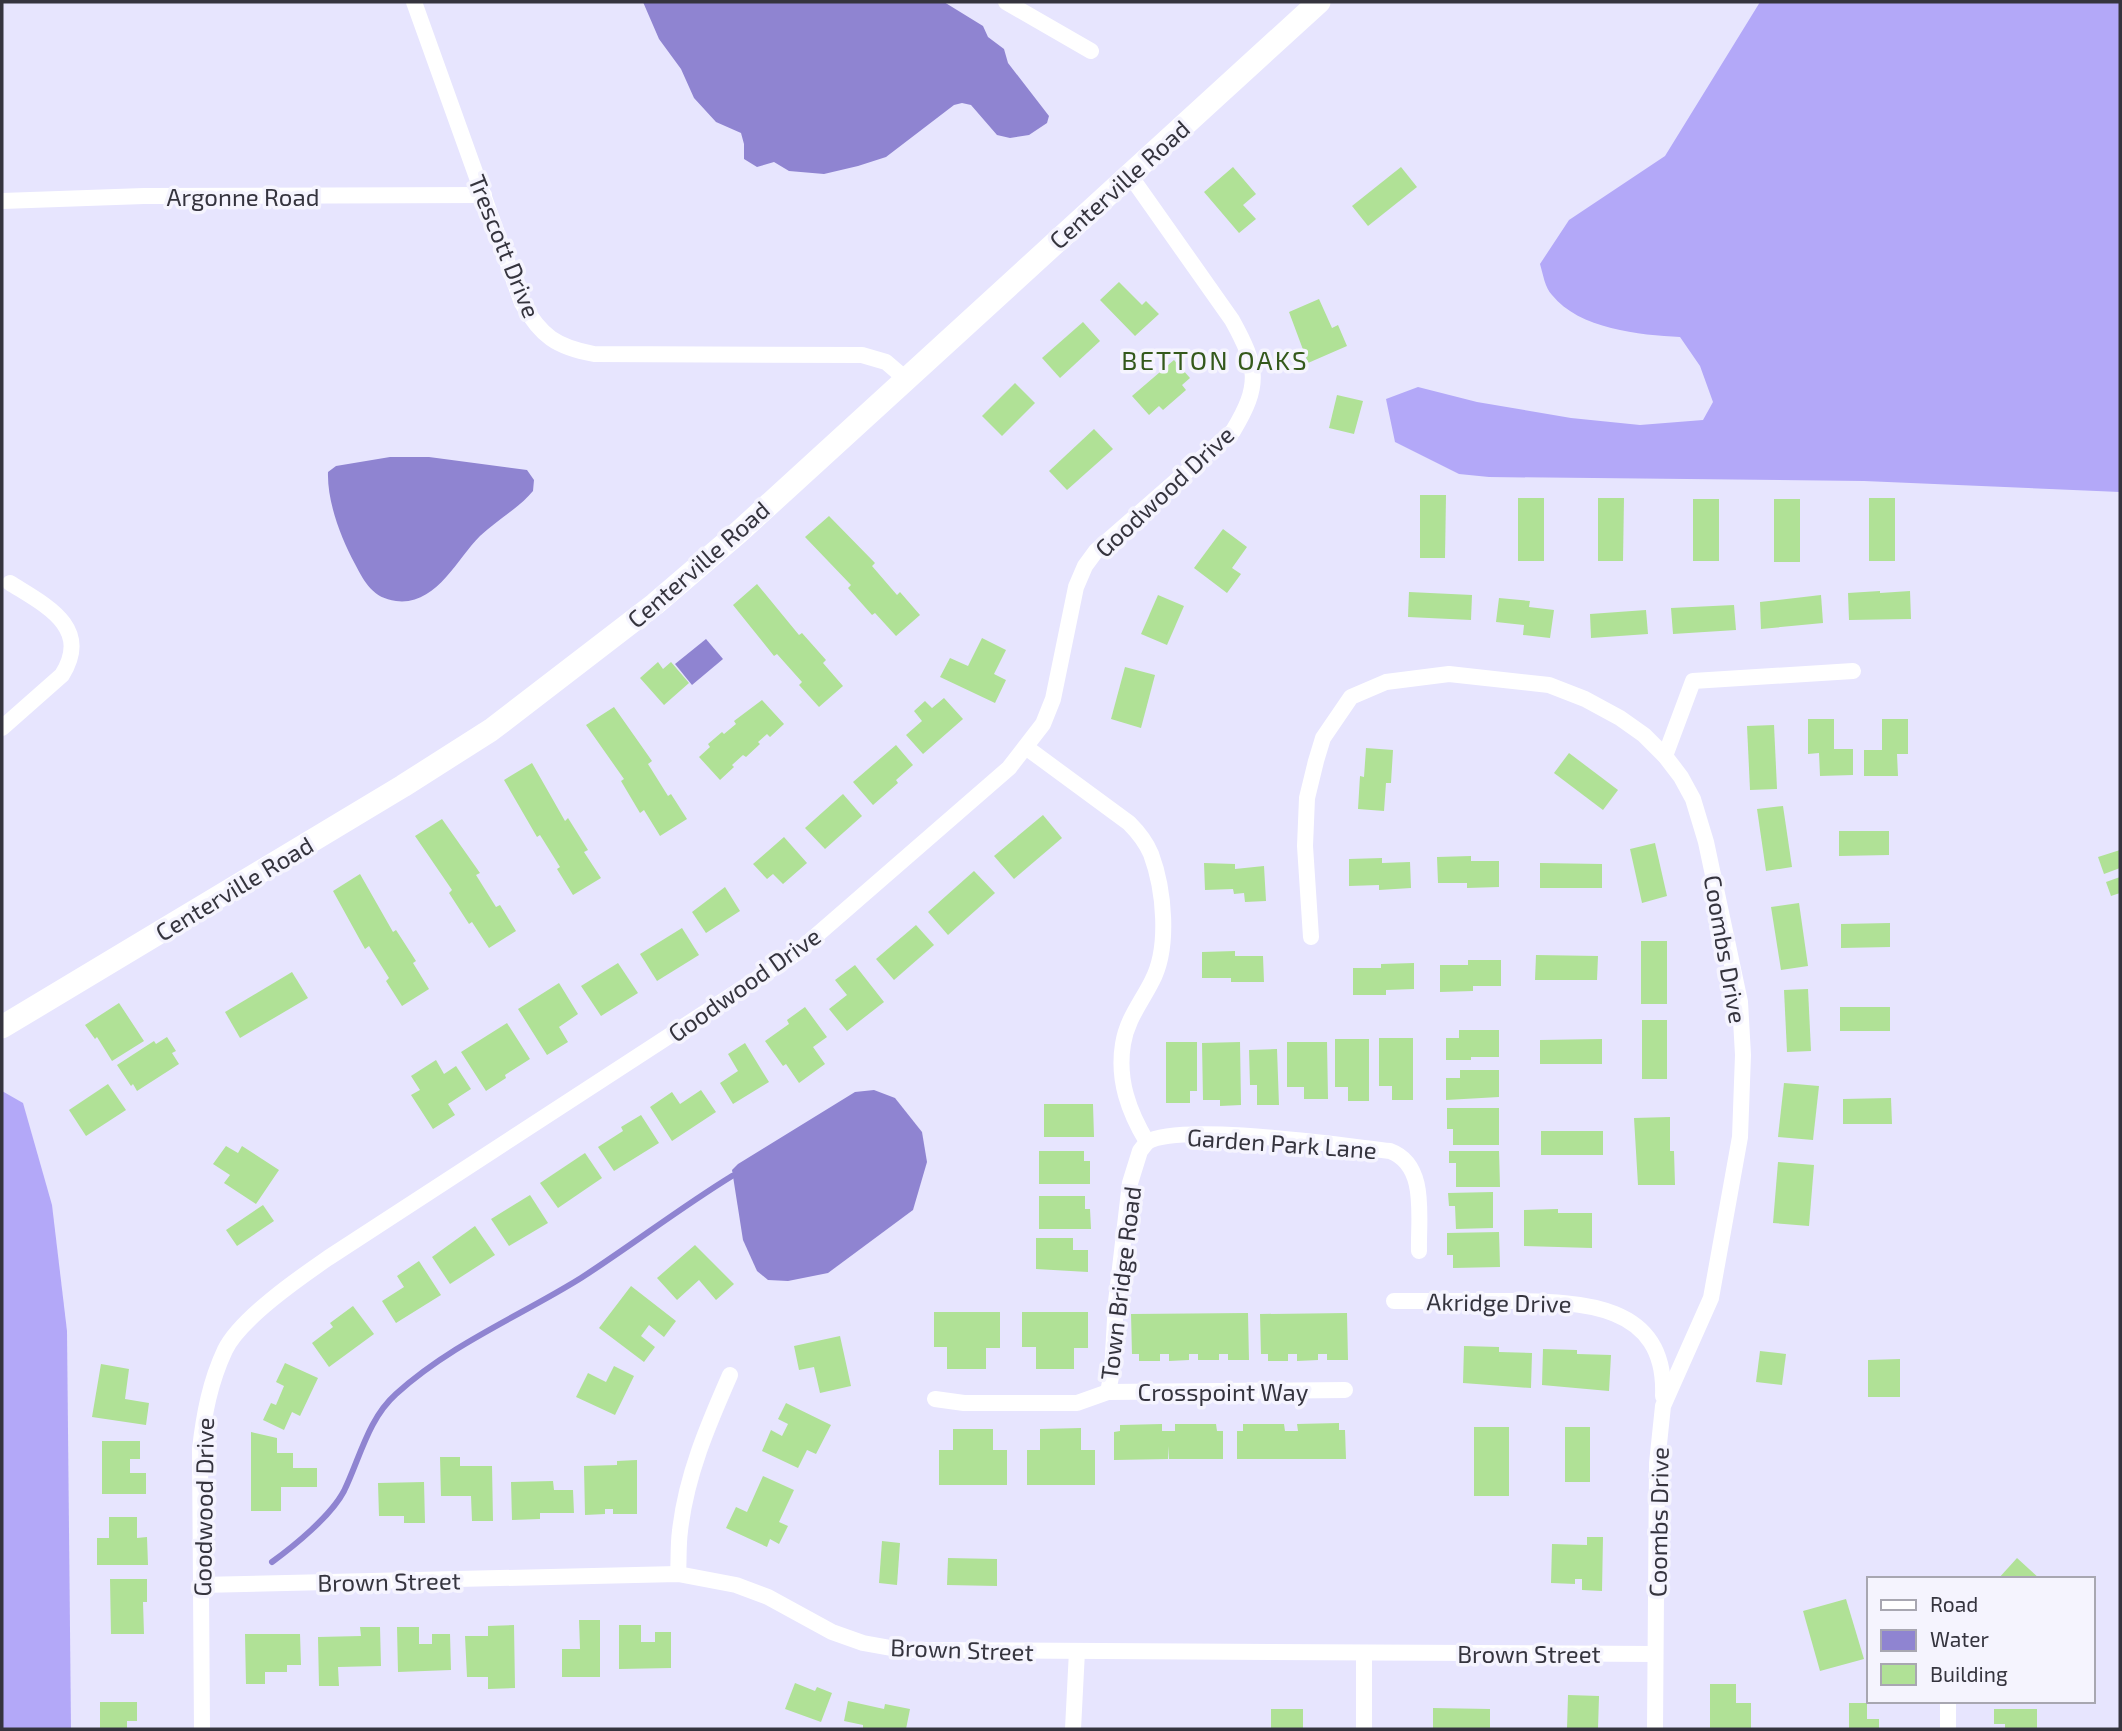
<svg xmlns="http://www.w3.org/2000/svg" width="2122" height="1731" font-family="'Exo 2',sans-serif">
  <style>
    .forest { fill: #b3a8f8 }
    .water { fill: #8f84d1 }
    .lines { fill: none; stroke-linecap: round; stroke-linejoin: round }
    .stream { stroke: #8f84d1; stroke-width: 6 }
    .building { fill: #b0e196 }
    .street { stroke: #fff; stroke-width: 16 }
    .secondary { stroke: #fff; stroke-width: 23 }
    .labels { text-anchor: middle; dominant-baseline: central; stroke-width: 7; stroke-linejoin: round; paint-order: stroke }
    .street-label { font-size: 24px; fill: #35343e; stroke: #f5f4fe }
    .neighbourhood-label { font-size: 26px; letter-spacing: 2px; fill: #34591b; stroke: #f5f4fe }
  </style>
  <rect width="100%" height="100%" fill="#e7e5fe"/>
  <g class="forest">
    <path d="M1760,2H2120V492L1864,481L1489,477L1459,474L1395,442L1386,399L1418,387L1477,402L1571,418L1640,425L1703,420L1713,402L1700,366L1680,337C1640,335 1579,329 1552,295C1545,288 1543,274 1540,264L1569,220L1665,156Z"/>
    <path d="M2,1091L23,1103L52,1205L67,1331L71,1729H2Z"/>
  </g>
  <g class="water">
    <path d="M643,2H944L983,26L988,37L1004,49L1008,63L1049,116L1047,123L1029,135L1010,138L997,135L971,105L962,103L954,105L886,157L858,166L824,174L789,171L774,162L757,167L744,159V144L741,133L716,122L694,98L681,69L659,39Z"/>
    <path d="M390,457H429L527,470L534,480L533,491C519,508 497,520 480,536C456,560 436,606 396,601C373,598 365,583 355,564C341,538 327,502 328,472L336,466Z"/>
    <path d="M706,639L723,659L692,685L675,664Z"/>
    <path d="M874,1090L895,1098L922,1132L927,1162L913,1210L828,1273L788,1281L768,1280L757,1271L743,1240L732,1170L738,1164L855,1092Z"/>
  </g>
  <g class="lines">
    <path class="stream" d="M272,1562C294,1546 331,1516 344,1491C360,1458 368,1419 396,1394C451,1344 520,1316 581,1278C632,1245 680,1208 732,1176"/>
  </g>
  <g class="building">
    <path d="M1233,167L1256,194L1243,205L1256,219L1239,233L1204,192Z"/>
    <path d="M1401,167L1417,187L1368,226L1352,206Z"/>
    <path d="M1119,282L1142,305L1146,301L1159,314L1135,336L1100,300Z"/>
    <path d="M1319,299L1332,328L1338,325L1347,346L1308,363L1289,312Z"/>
    <path d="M1083,322L1100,341L1060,378L1042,358Z"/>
    <path d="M1174,360L1190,378L1182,385L1186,390L1163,410L1159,406L1149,415L1132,396Z"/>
    <path d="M1015,383L1035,403L1002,436L982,416Z"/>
    <path d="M1337,395L1363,401L1354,434L1329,428Z"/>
    <path d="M1094,429L1113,449L1067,490L1049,471Z"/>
    <path d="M1420,495H1446L1445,558H1420Z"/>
    <rect x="1518" y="498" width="26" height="63"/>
    <path d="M1598,498H1624L1623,561H1598Z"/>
    <rect x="1869" y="498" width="26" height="63"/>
    <rect x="1693" y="499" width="26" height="62"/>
    <rect x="1774" y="499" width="26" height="63"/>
    <path d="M829,516L875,563L872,566L897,595L900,592L920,615L896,636L875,613L872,615L848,588L851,585L805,537Z"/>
    <path d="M1223,529L1247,547L1232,568L1241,574L1227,593L1194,568Z"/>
    <path d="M757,584L799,635L802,633L826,660L823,663L843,686L819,707L799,685L802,682L777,654L774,656L733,605Z"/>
    <path d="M1880,591V593L1910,591L1911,619L1849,620L1848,593Z"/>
    <path d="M1409,592L1472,595L1471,620L1408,617Z"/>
    <path d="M1158,595L1184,606L1167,645L1141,634Z"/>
    <path d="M1821,595L1823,623L1761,629L1760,602Z"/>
    <path d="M1499,598L1530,601L1529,607L1554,610L1550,638L1523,635L1524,625L1496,622Z"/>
    <path d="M1734,605L1736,630L1673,634L1671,608Z"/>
    <path d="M1646,610L1648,634L1591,638L1590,614Z"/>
    <path d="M982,638L1006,650L994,674L1006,680L995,703L940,677L950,658L968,666Z"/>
    <path d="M658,662L663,669L671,662L689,683L664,705L640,678Z"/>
    <path d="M1125,667L1155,675L1141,728L1111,719Z"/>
    <path d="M944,698L963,719L923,754L906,735L922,721L914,711L925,701L932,708Z"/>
    <path d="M762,700L784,724L770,737L767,734L758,742L760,744L746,757L743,755L732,765L734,767L720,780L699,757L710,747L708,744L722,732L724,734L736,724L734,721Z"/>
    <path d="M614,707L652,761L648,764L668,796L671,794L687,819L660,836L644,810L640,813L621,781L624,779L586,725Z"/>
    <path d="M1808,719H1834V749H1853V775L1820,776L1819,753L1808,754Z"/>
    <path d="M1882,719H1908V754H1897L1898,776H1864V750H1882Z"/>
    <path d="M1774,725L1777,789L1750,790L1747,726Z"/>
    <path d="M896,745L913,765L896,780L898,783L873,805L853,782Z"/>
    <path d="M1366,748L1393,750L1391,783H1386L1384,811L1358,809L1360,776L1364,777Z"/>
    <path d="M1569,753L1618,790L1603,810L1554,773Z"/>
    <path d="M532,763L565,821L568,818L588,850L584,852L601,878L573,895L557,869L560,867L540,835L537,837L504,780Z"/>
    <path d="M843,794L862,816L825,849L805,828Z"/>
    <path d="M1783,806L1792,867L1766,871L1757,809Z"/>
    <path d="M1043,815L1062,838L1014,879L994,856Z"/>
    <path d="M442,819L480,873L476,875L496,907L500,905L516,931L489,948L472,922L469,924L449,893L452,890L415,836Z"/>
    <path d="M1839,831H1889V855L1839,856Z"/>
    <path d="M784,837L807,863L783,884L773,874L767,879L753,864Z"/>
    <path d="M1655,843L1667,896L1642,903L1630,849Z"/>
    <path d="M2120,850V868L2104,874L2098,857Z"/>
    <path d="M1471,856V861H1499V887L1467,888V883H1438L1437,857Z"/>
    <path d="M1382,858V863L1410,862L1411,888L1379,890V885L1349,886V859Z"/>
    <path d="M1204,863L1235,864V869L1264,866L1266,901L1245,902L1244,893L1234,894L1233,889L1205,890Z"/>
    <path d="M1540,863L1602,864V888H1540Z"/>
    <path d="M974,871L995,893L948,935L928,912Z"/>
    <path d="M360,874L393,932L396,930L416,961L413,963L429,989L402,1006L386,981L389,978L369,946L365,949L333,891Z"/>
    <path d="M2120,877V893L2111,896L2106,882Z"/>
    <path d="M725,887L740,911L706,933L692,912Z"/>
    <path d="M1799,903L1808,966L1781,970L1771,907Z"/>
    <path d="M1890,923V947L1841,948V924Z"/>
    <path d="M916,925L934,945L894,980L876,959Z"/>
    <path d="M682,928L699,955L657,981L640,954Z"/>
    <rect x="1641" y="941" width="26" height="63"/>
    <path d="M1235,951V956H1263L1264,982H1231V978H1202V952Z"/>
    <path d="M1536,955L1598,956L1597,980H1535Z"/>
    <path d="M1468,960H1501V986H1473V991L1440,992V965H1468Z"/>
    <path d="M618,963L638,993L601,1016L581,986Z"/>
    <path d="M1414,963V989L1386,990V995H1353V968H1381V964Z"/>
    <path d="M855,965L884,1002L847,1031L829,1009L847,995L835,980Z"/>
    <path d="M292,972L308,998L240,1038L225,1012Z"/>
    <path d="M559,983L578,1014L559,1027L568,1042L547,1055L518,1009Z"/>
    <path d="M1808,989L1811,1051L1787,1052L1784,990Z"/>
    <path d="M119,1003L144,1041L112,1061L97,1037L95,1039L85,1025Z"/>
    <path d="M805,1007L827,1037L813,1047L825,1064L799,1083L786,1064L783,1066L765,1041L789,1024L787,1020Z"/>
    <rect x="1840" y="1007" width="50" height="24"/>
    <rect x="1642" y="1020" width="25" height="59"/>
    <path d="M507,1023L530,1059L505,1075L506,1078L486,1091L461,1052Z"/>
    <path d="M1459,1030H1499V1057H1471V1060H1446V1038H1459Z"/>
    <path d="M167,1037L176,1051L172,1053L179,1064L137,1091L133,1084L131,1086L117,1065L154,1041L156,1044Z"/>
    <path d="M1379,1038H1413V1100H1392V1086H1379Z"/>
    <path d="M1335,1039H1369V1101H1348V1087H1335Z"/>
    <path d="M1602,1039V1064H1540V1040Z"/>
    <path d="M1166,1042H1197V1091H1190V1103H1166Z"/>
    <path d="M1240,1042L1241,1105L1220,1106V1100H1203L1202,1043Z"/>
    <path d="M1287,1042H1327L1328,1099H1304V1087H1287Z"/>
    <path d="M745,1043L769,1082L733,1104L720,1083L738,1071L728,1054Z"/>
    <path d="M1277,1049L1279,1105H1257V1085H1250L1249,1050Z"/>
    <path d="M436,1060L444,1074L456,1066L471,1089L448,1104L455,1115L433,1129L411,1095L420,1090L411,1076Z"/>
    <path d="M1460,1070H1499V1097L1446,1100V1078H1460Z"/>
    <path d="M1784,1083L1819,1086L1813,1140L1778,1137Z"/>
    <path d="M108,1084L126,1110L86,1136L69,1110Z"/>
    <path d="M701,1090L716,1112L672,1141L650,1107L672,1092L680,1104Z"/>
    <path d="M1891,1098L1892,1124H1843V1099Z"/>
    <path d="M1044,1104H1093L1094,1137H1044Z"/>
    <path d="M1447,1108H1499V1145H1453V1129H1447Z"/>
    <path d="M641,1115L659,1143L614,1171L598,1147L623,1131L621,1127Z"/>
    <path d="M1670,1117V1151H1674L1675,1185H1638L1634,1118Z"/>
    <rect x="1541" y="1131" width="62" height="24"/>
    <path d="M226,1146L238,1153L242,1146L279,1170L256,1204L224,1183L230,1175L213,1164Z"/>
    <path d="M1039,1151H1084V1161H1090V1184H1039Z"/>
    <path d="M1449,1151H1499L1500,1187H1456V1163H1449Z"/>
    <path d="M585,1153L602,1178L558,1208L540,1183Z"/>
    <path d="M1778,1162L1814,1165L1809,1226L1773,1223Z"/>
    <path d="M1493,1192V1228L1456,1229L1455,1206H1449L1448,1193Z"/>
    <path d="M530,1195L548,1223L509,1246L491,1219Z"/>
    <path d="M1039,1196H1085V1209H1090L1091,1229H1039Z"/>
    <path d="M263,1205L274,1221L237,1246L226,1230Z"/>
    <path d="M1558,1209V1213H1592V1248L1524,1246V1210Z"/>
    <path d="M475,1226L495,1255L450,1284L432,1257Z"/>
    <path d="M1499,1232L1500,1267L1453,1268V1255H1447V1233Z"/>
    <path d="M1036,1238H1073V1250H1088V1272L1036,1269Z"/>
    <path d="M695,1245L734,1284L716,1300L699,1280L677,1300L657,1278Z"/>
    <path d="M419,1261L441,1295L396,1323L382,1301L404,1287L397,1276Z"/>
    <path d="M631,1286L676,1321L664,1337L649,1325L641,1336L655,1347L644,1362L599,1328Z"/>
    <path d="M353,1306L374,1334L329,1367L312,1343L333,1327L330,1323Z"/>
    <path d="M934,1312H1000V1348H986V1369H947V1347H934Z"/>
    <path d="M1022,1312H1088V1348H1074V1369H1036V1347H1022Z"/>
    <path d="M1248,1313L1249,1360H1228V1354H1219V1360H1198V1354H1189V1360L1169,1361V1354H1160V1361H1139V1354H1132L1131,1314Z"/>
    <path d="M1347,1313L1348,1360H1327V1354H1318V1360L1297,1361V1354H1288V1361H1268V1354H1261L1260,1314Z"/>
    <path d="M840,1336L851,1386L820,1393L814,1367L799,1370L794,1346Z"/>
    <path d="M1464,1346L1499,1347V1352L1532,1353L1531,1388L1463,1383Z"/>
    <path d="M1543,1349L1577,1350V1354L1611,1355L1609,1391L1542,1385Z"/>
    <path d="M1760,1351L1786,1354L1782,1385L1756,1382Z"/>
    <path d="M1900,1359V1397H1868V1360Z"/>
    <path d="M285,1363L318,1378L300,1416L292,1412L284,1430L263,1420L271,1403L276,1405L284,1386L276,1382Z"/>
    <path d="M101,1364L129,1369L125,1399L149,1403L146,1425L92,1417Z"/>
    <path d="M614,1366L634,1376L615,1415L576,1397L588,1373L606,1382Z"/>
    <path d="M786,1403L831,1425L816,1454L807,1450L798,1468L762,1451L771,1430L782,1436L788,1424L778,1419Z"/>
    <path d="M1339,1423V1430H1345L1346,1459H1237V1431H1243V1424H1284L1285,1431H1298L1297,1424Z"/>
    <path d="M1162,1424V1431H1175V1424H1216L1217,1431H1223V1459H1169L1168,1446V1459L1114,1460V1432L1120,1431V1425Z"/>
    <rect x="1474" y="1427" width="35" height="69"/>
    <rect x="1565" y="1427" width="25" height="55"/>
    <path d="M1081,1428V1450H1095V1485H1027V1450H1040V1429Z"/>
    <path d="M953,1429H993V1450H1007V1485H939V1450H953Z"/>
    <path d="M251,1432L277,1438V1453H293V1468H317V1487H281V1511H251Z"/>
    <path d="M102,1441H140V1459H130V1473H146V1494H102Z"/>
    <path d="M440,1457H460V1466H492L493,1521H472L471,1496H441Z"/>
    <path d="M637,1460V1514H613V1509H605V1514L585,1515L584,1466L617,1465V1461Z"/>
    <path d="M763,1476L794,1490L779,1522L788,1526L779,1544L770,1539L767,1547L726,1528L736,1507L747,1512Z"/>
    <path d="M553,1481L554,1490H573L574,1513H540V1519L512,1520L511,1482Z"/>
    <path d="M424,1482L425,1523H404V1516H379L378,1483Z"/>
    <path d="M109,1517H137V1538L147,1537L148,1565H97V1538H109Z"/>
    <path d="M1587,1537H1603L1602,1591L1582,1590V1579H1575V1584L1551,1583L1552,1544L1587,1545Z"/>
    <path d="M882,1541L900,1543L897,1585L879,1583Z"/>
    <path d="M948,1558L997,1559V1586L947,1585Z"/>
    <path d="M2017,1558L2040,1579H1998Z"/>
    <path d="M110,1579H147V1602H143L144,1634H111Z"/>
    <path d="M1846,1599L1864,1659L1820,1671L1803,1611Z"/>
    <path d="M579,1620H600V1677H562V1649H580Z"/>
    <path d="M514,1625L515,1688L488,1689V1677H467L465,1636H488V1626Z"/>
    <path d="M619,1625H641V1642H655V1632H671V1668L619,1669Z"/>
    <path d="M360,1627H380L381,1666L338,1667L339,1686H319L318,1637L361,1636Z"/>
    <path d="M397,1627H419V1644H432V1634H450L451,1670L398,1672Z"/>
    <path d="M245,1634H300L301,1665H287V1672H265V1684H246Z"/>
    <path d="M795,1683L815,1691L817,1687L832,1693L821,1722L785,1709Z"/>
    <path d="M1710,1684H1736V1703H1751V1729H1710Z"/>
    <path d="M1568,1695L1599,1696L1598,1729H1567Z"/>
    <path d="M848,1701L884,1709L885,1704L910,1709L906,1729H863V1725L844,1721Z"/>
    <path d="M100,1702H137V1721H127V1729H100Z"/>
    <path d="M1849,1703H1867V1719H1879V1729H1849Z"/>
    <path d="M1433,1708L1490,1709V1729H1433Z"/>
    <rect x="1271" y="1709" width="32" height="20"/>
    <path d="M1994,1709H2037V1729H2005V1724H1994Z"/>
  </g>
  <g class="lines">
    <g class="street">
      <path d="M414,2L522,303C541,336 556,347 594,354L862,355L886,362L907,380"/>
      <path d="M1006,2L1091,51"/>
      <path d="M2,201L144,196L484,195"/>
      <path d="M2,728L62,675C92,627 45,605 10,583"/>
      <path d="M1027,748L1129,823C1138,832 1146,842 1151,854C1164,889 1170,947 1152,981C1141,1003 1127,1019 1123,1044C1117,1080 1129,1112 1147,1142L1140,1151L1130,1183L1116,1302L1112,1372L1108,1392"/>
      <path d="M1665,756L1693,681L1853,671"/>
      <path d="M1311,937L1305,846L1307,798L1316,761L1323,738L1351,697L1386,682L1449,674L1549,685L1585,699L1620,718L1644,735L1665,756L1681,777L1693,799L1706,842L1740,1002L1743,1055L1740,1137L1711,1298L1663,1406L1657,1463L1655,1729"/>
      <path d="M1147,1142C1182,1122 1344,1146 1390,1151C1428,1165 1418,1218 1419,1251"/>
      <path d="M1394,1301C1429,1301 1465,1301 1501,1301C1572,1302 1667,1298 1663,1396"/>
      <path d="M935,1399L964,1403H1077L1108,1392L1345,1390"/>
      <path d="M678,1574C679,1560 678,1545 680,1531C686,1476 708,1425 730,1375"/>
      <path d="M200,1585L678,1574L736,1585L768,1597L832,1632L863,1643L902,1650L1655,1654"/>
      <path d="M1364,1653V1729"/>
      <path d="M1948,1701V1729"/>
      <path d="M202,1729L200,1449C204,1414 210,1382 225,1350C240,1319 299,1278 328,1258L795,954L1009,768L1043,724L1053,699L1076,587L1085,566L1096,551L1233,431C1261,385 1258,367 1232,320L1129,174"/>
      <path d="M1073,1729L1077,1651"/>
    </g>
    <path class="secondary" d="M2,1027L403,786L491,730L655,604L739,532L1319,2"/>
  </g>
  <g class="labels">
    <g class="street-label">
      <text transform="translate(1119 184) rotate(-42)">Centerville Road</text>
      <text x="243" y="196">Argonne Road</text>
      <text transform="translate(505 246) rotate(68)">Trescott Drive</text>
      <text transform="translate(1164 491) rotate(-43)">Goodwood Drive</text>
      <text transform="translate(698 564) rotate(-41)">Centerville Road</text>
      <text transform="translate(234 888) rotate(-31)">Centerville Road</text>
      <text transform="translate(1726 949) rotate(80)">Coombs Drive</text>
      <text transform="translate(744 984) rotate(-35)">Goodwood Drive</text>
      <text transform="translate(1282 1143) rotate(4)">Garden Park Lane</text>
      <text transform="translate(1120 1283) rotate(-83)">Town Bridge Road</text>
      <text transform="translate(1499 1302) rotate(1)">Akridge Drive</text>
      <text x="1223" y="1391">Crosspoint Way</text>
      <text transform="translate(203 1507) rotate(-89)">Goodwood Drive</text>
      <text transform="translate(1658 1522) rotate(-89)">Coombs Drive</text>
      <text transform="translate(389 1581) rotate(-1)">Brown Street</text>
      <text transform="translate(962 1649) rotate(2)">Brown Street</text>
      <text x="1529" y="1653">Brown Street</text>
    </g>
    <g class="neighbourhood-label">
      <text x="1215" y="359">BETTON OAKS</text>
    </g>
  </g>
  <rect width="2122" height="1731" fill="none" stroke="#35343e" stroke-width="7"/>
  <rect x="1867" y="1577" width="228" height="126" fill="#f5f4fe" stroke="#a8a7b1" stroke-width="2"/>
  <rect x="1881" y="1600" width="35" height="10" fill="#ffffff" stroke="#a8a7b1" stroke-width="2"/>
  <text x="1930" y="1612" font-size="21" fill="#35343e">Road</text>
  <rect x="1881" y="1630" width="35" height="21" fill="#8f84d1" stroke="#a8a7b1" stroke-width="2"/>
  <text x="1930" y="1647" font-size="21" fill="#35343e">Water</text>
  <rect x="1881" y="1664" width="35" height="21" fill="#b0e196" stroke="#a8a7b1" stroke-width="2"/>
  <text x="1930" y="1682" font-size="21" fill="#35343e">Building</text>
</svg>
